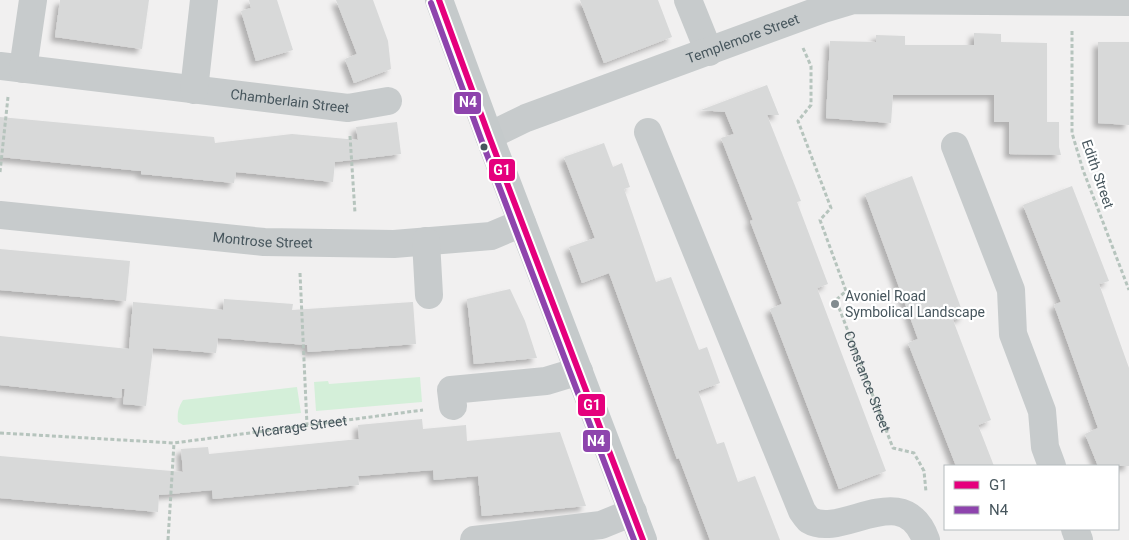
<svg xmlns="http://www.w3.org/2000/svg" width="1129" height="540" font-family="Roboto,sans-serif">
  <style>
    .green { fill: #d4efd9 }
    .building { fill: #d8d9d9; filter: url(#shadow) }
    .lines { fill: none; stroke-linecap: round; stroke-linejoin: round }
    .path { stroke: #b6c4bd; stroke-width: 3; stroke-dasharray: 4 2.5; stroke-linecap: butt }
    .minor { stroke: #c7cbcc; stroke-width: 28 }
    .major { stroke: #c5cacb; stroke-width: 28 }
    .bus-1-casing { stroke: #fff; stroke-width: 10 }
    .bus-2-casing { stroke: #fff; stroke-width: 10 }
    .bus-1 { stroke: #e5007d; stroke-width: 6 }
    .bus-2 { stroke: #8e44ad; stroke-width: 6 }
    .bus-dot { fill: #47565d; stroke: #fff; stroke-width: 2 }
    .poi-dot { fill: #828c90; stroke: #fff; stroke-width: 2 }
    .labels { text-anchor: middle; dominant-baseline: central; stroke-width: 4.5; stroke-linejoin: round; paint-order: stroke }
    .street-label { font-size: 14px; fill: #47565d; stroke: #fff }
    .poi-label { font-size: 14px; fill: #47565d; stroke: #fff; text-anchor: start }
    .line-badge { stroke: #fff; stroke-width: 2 }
    .badge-label { font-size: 14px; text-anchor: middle; font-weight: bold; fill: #fff }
  </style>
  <defs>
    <filter id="shadow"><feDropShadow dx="-4.5" dy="4.5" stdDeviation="2.5" flood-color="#0004"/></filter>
  </defs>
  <rect width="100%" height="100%" fill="#f1f0f0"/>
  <g class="green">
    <path d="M420,377L422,402L316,411L314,382L328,381L329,384Z"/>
    <path d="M297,387L301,413L183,425L178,422C177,413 178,408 183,400Z"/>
  </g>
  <g class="building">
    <path d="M60,0H149L142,49L55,37Z"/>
    <path d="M249,0H277L293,50L256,61L241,11L251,8Z"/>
    <path d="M336,0H373L388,41L391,69L354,83L345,59L357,54Z"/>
    <path d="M580,0H658L672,37L604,63Z"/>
    <path d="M974,33L1001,34V42L1047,43V122H1059V147L1061,155L1009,154V122H994V95H893L891,123L826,118L830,41L876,42V35L905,36V45H974Z"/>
    <path d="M1098,42H1129V125L1098,123Z"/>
    <path d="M767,85L779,115H767L801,201L797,202L828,284L817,288L886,471L839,489L770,309L782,304L750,221L753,220L721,138L734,134L725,112L701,110Z"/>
    <path d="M0,117L214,137L215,143L292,134L358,140L356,127L397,122L401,154L335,162L333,182L236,172L234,183L141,174V171L0,157Z"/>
    <path d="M604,143L613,167L622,163L630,187L624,189L656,282L671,277L699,350L707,347L720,383L698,391L717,444L724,442L738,482L755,476L780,540H710L679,458L677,459L609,273L582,283L569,247L595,238L564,157Z"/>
    <path d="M912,176L964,316L953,320L991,420L978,425L994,466H956L908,343L918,339L865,194Z"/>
    <path d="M1072,186L1109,281L1099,284L1129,368V466H1098L1085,434L1098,428L1054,305L1061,302L1023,205Z"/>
    <path d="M0,249L130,261L126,301L0,290Z"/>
    <path d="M510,289L525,321L537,358L474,364L467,299Z"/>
    <path d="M224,299L293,304L292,310L413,302L416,344L308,352L307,345L218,338L216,353L153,348L146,406L123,404L125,389H122L121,398L0,385V336L129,349L133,302L223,310Z"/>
    <path d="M422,419L423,429L466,425L467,441L560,432L586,506L482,516L478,476L434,480L433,470L358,476L359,485L213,499L212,490L159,495L158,512L0,498V456L183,472L181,449L208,447L209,454L359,439L358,425Z"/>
  </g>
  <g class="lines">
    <g class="path">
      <path d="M1072,31V133L1083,170L1129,290"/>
      <path id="s1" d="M803,48L811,66V105L798,121L831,208L820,220L846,291L836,300L893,448L914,453L924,471L926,492"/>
      <path d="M350,136L355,213"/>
      <path d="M0,172L8,97"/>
      <path d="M300,273L307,425"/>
      <path id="s2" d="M0,433L174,443L423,410"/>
      <path d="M168,540L174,443"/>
    </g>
    <g class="minor">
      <path d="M688,0L709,52"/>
      <path id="s3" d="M0,66L348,108L388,101"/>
      <path d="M23,69L33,0"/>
      <path d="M194,90L204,0"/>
      <path d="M648,132L802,511C804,514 807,518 809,520C842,540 903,477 926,540"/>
      <path id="s4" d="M489,136L526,118L823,9L853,0L1129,2"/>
      <path d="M955,146L1011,290L1013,334L1042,411L1045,447L1052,466"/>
      <path id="s5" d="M0,215L264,242L394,244L491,236L522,223"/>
      <path d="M426,241L429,295"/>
      <path d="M453,406L451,390L546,381L579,371"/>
      <path d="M1075,529L1079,540"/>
      <path d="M474,540L601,525L633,512"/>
    </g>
    <path class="major" d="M439,0L489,136L643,540"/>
    <g class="bus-1-casing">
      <path id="bus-1" d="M439,0L489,136L643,540"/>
    </g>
    <g class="bus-2-casing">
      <path id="bus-2" d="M431,3L481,139L634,540"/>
    </g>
    <use href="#bus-1" class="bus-1"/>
    <use href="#bus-2" class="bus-2"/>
  </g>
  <circle class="bus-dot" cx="484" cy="147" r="4.5"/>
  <circle class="poi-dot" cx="835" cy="304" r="5"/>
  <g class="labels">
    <g class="street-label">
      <text stroke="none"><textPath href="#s4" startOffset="272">Templemore Street</textPath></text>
      <text stroke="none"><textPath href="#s3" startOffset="292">Chamberlain Street</textPath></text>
      <text transform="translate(1098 174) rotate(71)">Edith Street</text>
      <text stroke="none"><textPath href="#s5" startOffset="264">Montrose Street</textPath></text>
      <text stroke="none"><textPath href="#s1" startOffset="365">Constance Street</textPath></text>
      <text stroke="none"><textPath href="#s2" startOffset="301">Vicarage Street</textPath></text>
    </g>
    <g class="poi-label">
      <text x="845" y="296">Avoniel Road<tspan x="845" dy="16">Symbolical Landscape</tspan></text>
    </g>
  </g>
  <g class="line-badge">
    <rect x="453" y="91" width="29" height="24" rx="5" fill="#8e44ad"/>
    <rect x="488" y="158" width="28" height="24" rx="5" fill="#e5007d"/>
    <rect x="577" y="393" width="29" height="24" rx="5" fill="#e5007d"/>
    <rect x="582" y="429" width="29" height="24" rx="5" fill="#8e44ad"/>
  </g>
  <g class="badge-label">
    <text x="468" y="107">N4</text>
    <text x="502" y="175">G1</text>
    <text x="592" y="410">G1</text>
    <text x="596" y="446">N4</text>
  </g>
  <rect x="944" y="465" width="175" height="65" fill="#ffffff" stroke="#b5bbbe"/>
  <rect x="954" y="481" width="25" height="8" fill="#e5007d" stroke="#b5bbbe"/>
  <text x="989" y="490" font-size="15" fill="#47565d">G1</text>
  <rect x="954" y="506" width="25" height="8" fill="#8e44ad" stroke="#b5bbbe"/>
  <text x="989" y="515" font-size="15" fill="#47565d">N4</text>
</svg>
